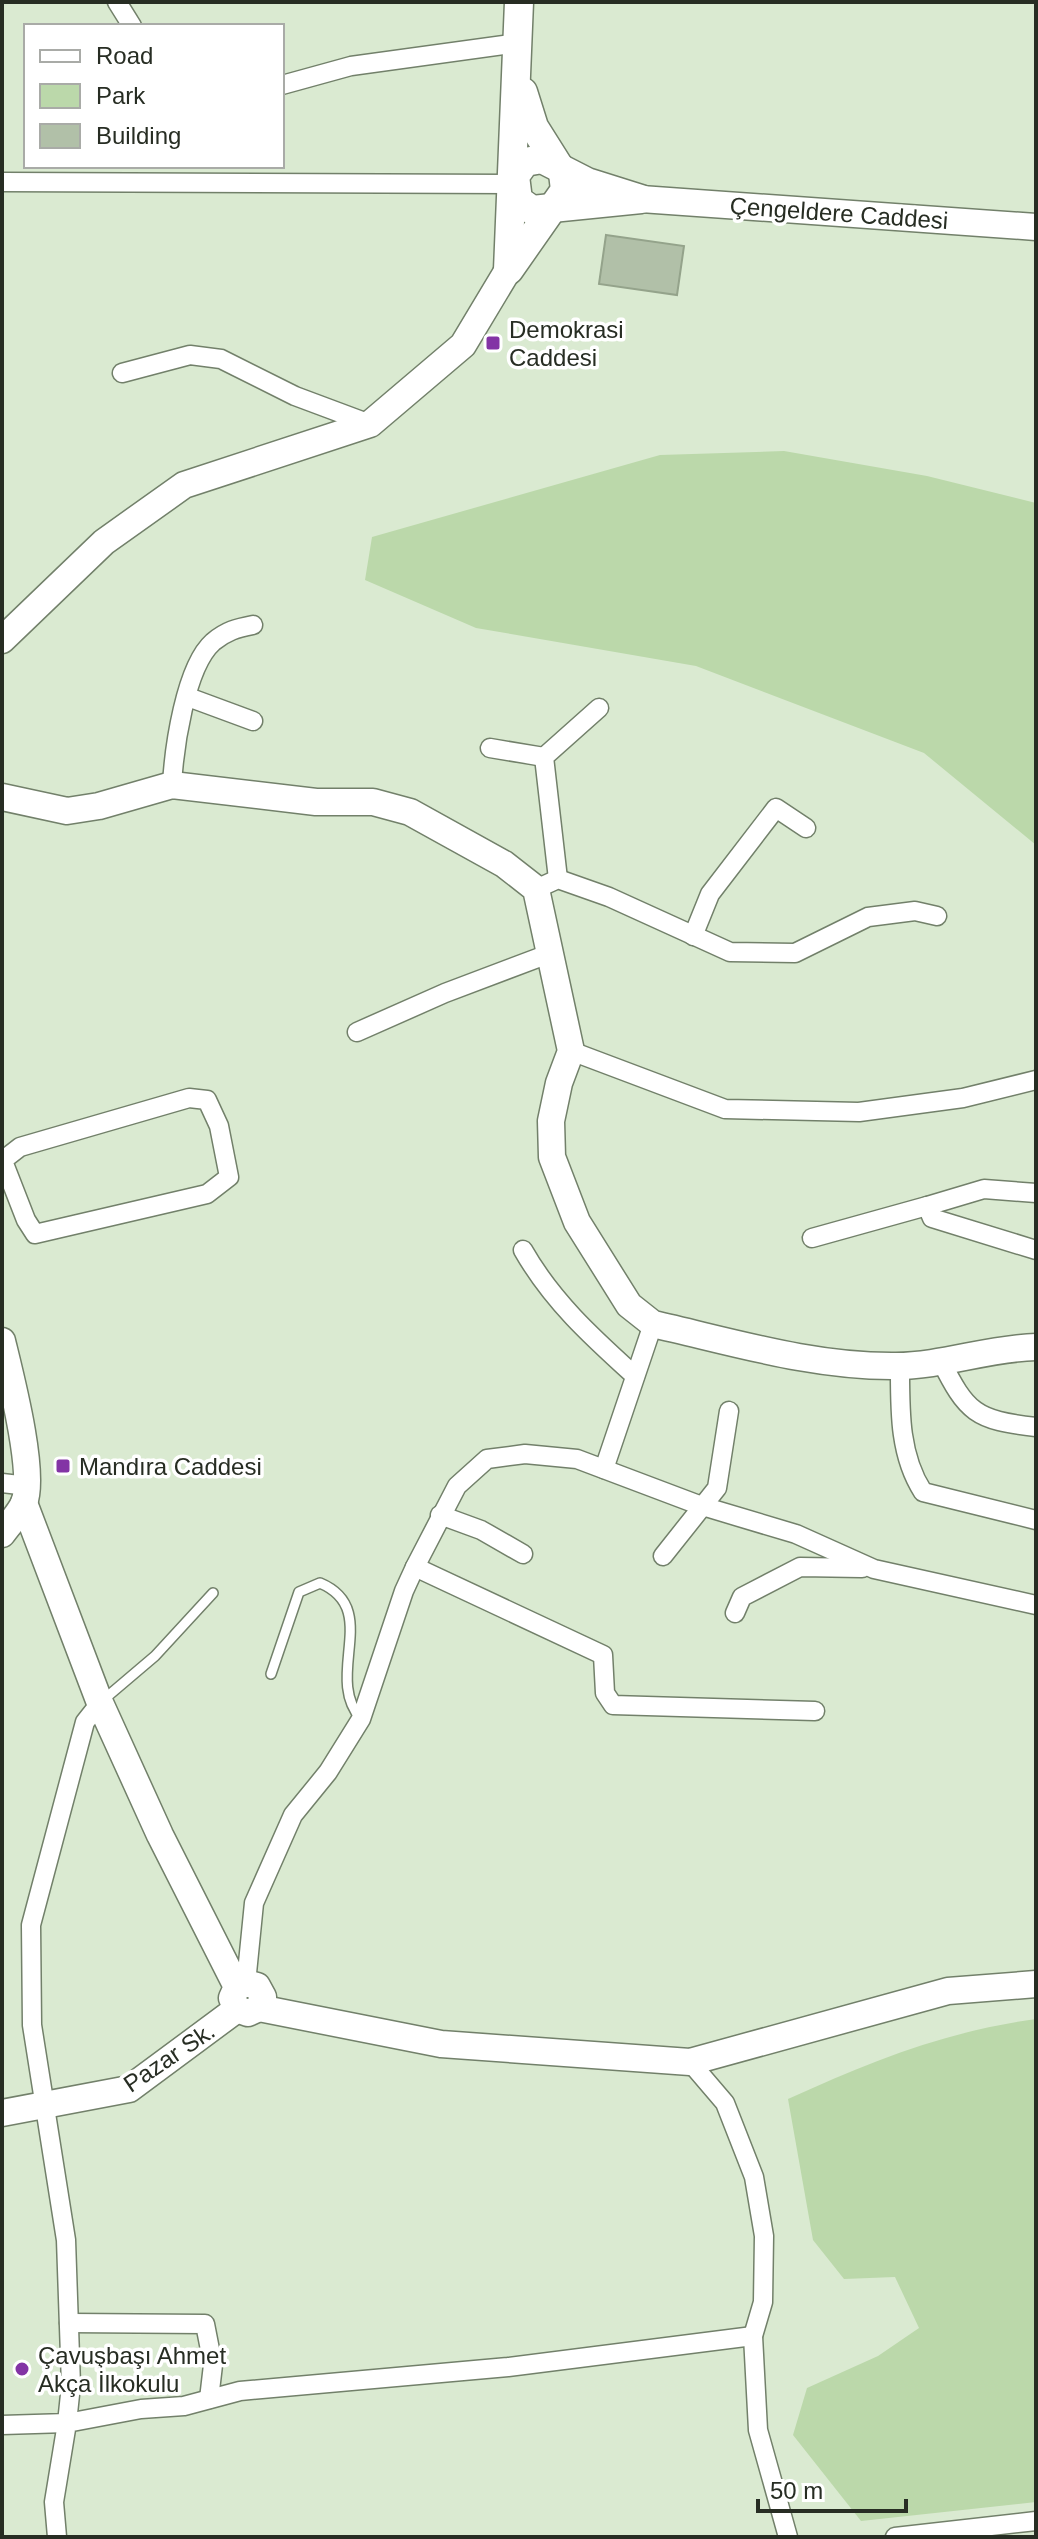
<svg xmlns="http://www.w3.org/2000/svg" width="1038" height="2539" font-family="Arial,sans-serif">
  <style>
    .green { fill: #bbd8aa }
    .building { fill: #b1c0a8; stroke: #94a38b; stroke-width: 2 }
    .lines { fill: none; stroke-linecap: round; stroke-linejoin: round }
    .lane-casing { stroke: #72806a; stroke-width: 12 }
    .street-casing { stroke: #72806a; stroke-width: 21 }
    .secondary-casing { stroke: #72806a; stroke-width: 29 }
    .primary-casing { stroke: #72806a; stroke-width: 31 }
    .lane { stroke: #fff; stroke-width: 9 }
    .street { stroke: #fff; stroke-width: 18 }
    .secondary { stroke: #fff; stroke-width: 26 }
    .primary { stroke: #fff; stroke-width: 28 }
    .poi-dot { fill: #8334a5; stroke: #fff; stroke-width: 3 }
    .labels { text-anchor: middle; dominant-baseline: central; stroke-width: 7; stroke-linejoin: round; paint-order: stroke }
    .street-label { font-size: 24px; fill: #272d23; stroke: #fff }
    .poi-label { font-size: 24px; fill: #272d23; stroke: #fff; text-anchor: start }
  </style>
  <rect width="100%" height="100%" fill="#daead1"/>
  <g class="green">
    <path d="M784,451L927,476L1036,503V845L924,753L696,666L476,628L365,580L372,537L660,455Z"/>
    <path d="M1036,2019V2502L861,2521L793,2435L807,2388L878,2356L919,2328L895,2277L844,2279L813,2240L788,2099C872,2061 943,2032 1036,2019Z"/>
  </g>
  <path class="building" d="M606,235L684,246L677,295L599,284Z"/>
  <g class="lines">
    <g class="lane-casing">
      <g id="lane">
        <path d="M271,1674L299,1592L320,1583C382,1609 323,1676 361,1719"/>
        <path d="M102,1701L155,1656L213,1593"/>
      </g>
    </g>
    <g class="street-casing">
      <g id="street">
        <path d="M117,2L132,26"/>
        <path d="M282,85L351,66L518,43"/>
        <path d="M2,182L513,184"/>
        <path d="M122,373L190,355L221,359L295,396L370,424"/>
        <path d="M188,697L253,721"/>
        <path d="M490,748L544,757"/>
        <path d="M172,785C174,749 185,667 213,642C226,631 237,628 253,625"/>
        <path d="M558,879L544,757L599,708"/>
        <path d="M536,889L558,879L609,897L730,952L795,953L868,917L915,911L937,916"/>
        <path d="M693,936L710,894L776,808L806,828"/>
        <path d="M357,1032L445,993L551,953"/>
        <path d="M571,1051L725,1109L859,1112L963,1098L1036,1080"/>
        <path d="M2,1161L20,1147L189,1098L207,1100L219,1126L229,1177L207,1194L35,1234L26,1220L3,1161"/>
        <path d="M1036,1193L984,1189L927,1206L932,1218L1036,1250"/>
        <path d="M812,1238L927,1206"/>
        <path d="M523,1250C552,1301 592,1337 635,1376"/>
        <path d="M940,1359C967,1413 975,1420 1036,1427"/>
        <path d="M900,1366C900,1410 899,1455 923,1492L1036,1520"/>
        <path d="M604,1469L653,1324"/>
        <path d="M2,1483L28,1486"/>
        <path d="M440,1515L481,1530L523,1554"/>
        <path d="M663,1556L717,1488L729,1411"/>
        <path d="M415,1567L603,1655L605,1693L613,1705L815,1711"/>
        <path d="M735,1613L742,1597L800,1567L862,1568"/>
        <path d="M246,1983L254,1903L293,1815L328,1772L361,1719L404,1591L415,1567L457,1486L487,1459L525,1454L577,1459L699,1505L796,1534L874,1569L1036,1605"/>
        <path d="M690,2062L725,2103L754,2177L764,2236L763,2302L753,2336L758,2430L788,2537"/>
        <path d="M69,2323L205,2324L213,2365L209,2399"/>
        <path d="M2,2425L67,2423L71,2385L66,2240L32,2025L31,1925L85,1722L100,1703"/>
        <path d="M57,2537L54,2502L67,2423L141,2409L184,2406L240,2391L508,2367L753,2336"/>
        <path d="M895,2537L1036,2521"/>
      </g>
    </g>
    <g class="secondary-casing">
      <g id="secondary">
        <path d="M641,199L1036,227"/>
        <path d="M2,640L104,542L184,485L370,424L463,345L508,270"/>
        <path d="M2,797L67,811L99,806L172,785L316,802H373L410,812L504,864L536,889L571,1051L559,1083L551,1121L552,1157L577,1222L629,1305L653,1324C733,1342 813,1367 896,1366C942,1366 989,1348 1036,1347"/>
        <path d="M2,1341C10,1374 36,1473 24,1503C20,1513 9,1524 2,1534"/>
        <path d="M24,1503L100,1703L160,1835L237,1987L232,1998L237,2009L248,2013L259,2008L263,1997L257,1986L246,1983L237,1987"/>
        <path d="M259,2008L441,2044L690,2062L948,1991L1036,1984"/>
        <path d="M2,2113L129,2089L237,2009"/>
      </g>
    </g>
    <g class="primary-casing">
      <g id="primary">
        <path d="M542,159L587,182L641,199L532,210L518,200L515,176L525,162Z"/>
        <path d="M508,270L519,2"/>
        <path d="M509,270L565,190L563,173L534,127L523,92"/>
      </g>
    </g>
    <use href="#lane" class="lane"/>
    <use href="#street" class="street"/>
    <use href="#secondary" class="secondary"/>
    <use href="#primary" class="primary"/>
  </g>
  <g class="poi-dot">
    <rect x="485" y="335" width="16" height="16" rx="4"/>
    <rect x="55" y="1458" width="16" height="16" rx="4"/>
    <circle cx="22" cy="2369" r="8"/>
  </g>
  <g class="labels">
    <g class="street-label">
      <text transform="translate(839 213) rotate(4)">Çengeldere Caddesi</text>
      <text transform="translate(169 2057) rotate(-34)">Pazar Sk.</text>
    </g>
    <g class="poi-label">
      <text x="509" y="329">Demokrasi<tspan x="509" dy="28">Caddesi</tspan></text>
      <text x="79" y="1466">Mandıra Caddesi</text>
      <text x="38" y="2355">Çavuşbaşı Ahmet<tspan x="38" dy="28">Akça İlkokulu</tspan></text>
    </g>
  </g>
  <rect width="1038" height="2539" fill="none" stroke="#272d23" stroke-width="8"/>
  <rect x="24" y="24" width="260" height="144" fill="#ffffff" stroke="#a9aba7" stroke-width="2"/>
  <rect x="40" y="50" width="40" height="12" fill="#ffffff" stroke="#a9aba7" stroke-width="2"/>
  <text x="96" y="64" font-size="24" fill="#272d23">Road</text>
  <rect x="40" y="84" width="40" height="24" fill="#bbd8aa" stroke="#a9aba7" stroke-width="2"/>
  <text x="96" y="104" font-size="24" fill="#272d23">Park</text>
  <rect x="40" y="124" width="40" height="24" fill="#b1c0a8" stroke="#a9aba7" stroke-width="2"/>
  <text x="96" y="144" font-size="24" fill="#272d23">Building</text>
  <path d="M758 2499v12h148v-12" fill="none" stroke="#272d23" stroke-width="4"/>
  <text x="770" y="2499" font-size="24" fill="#272d23" stroke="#ffffff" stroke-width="6" paint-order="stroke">50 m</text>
</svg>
